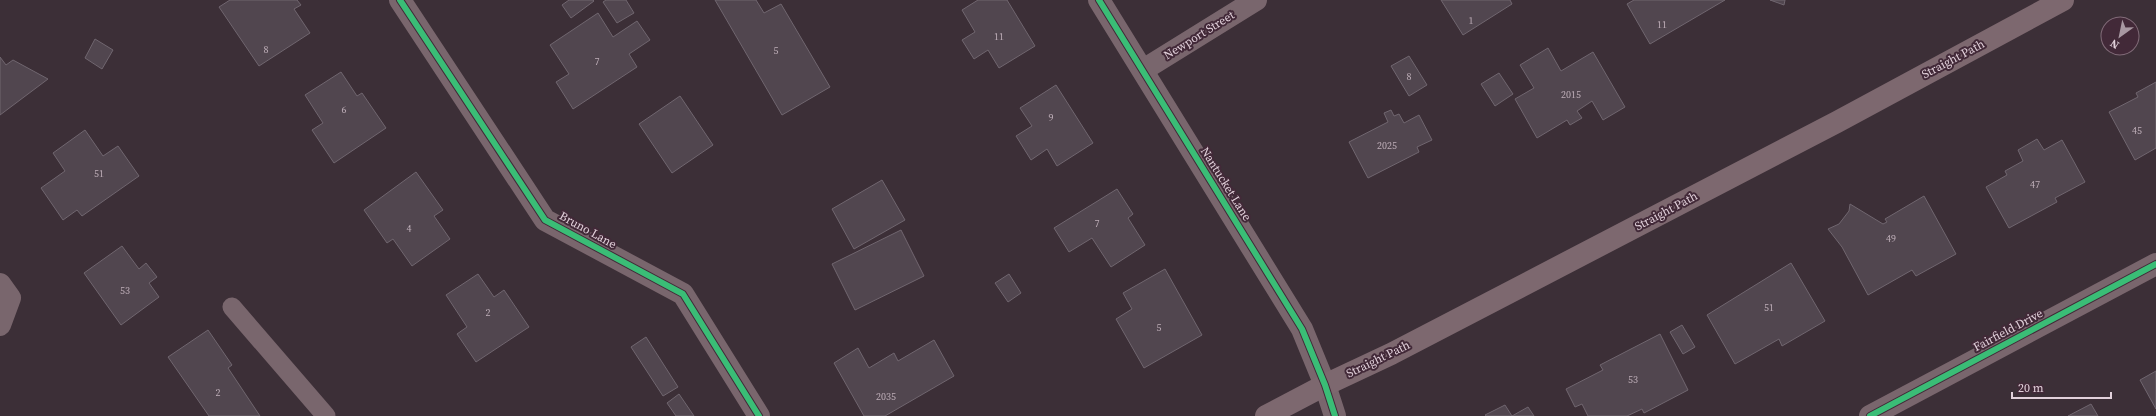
<svg xmlns="http://www.w3.org/2000/svg" width="2156" height="416" font-family="'Source Serif 4',serif">
  <style>
    .building { fill: #51464f; stroke: #70666f }
    .lines { fill: none; stroke-linecap: round; stroke-linejoin: round }
    .lane { stroke: #79666d; stroke-width: 19 }
    .street { stroke: #79666d; stroke-width: 22 }
    .secondary { stroke: #7d686f; stroke-width: 22 }
    .cycleway-casing { stroke: #422938; stroke-width: 8 }
    .cycleway { stroke: #3abd76; stroke-width: 6 }
    .labels { text-anchor: middle; dominant-baseline: central; stroke-width: 4; stroke-linejoin: round; paint-order: stroke }
    .number-label { font-size: 10px; fill: #beaeb8 }
    .street-label { font-size: 12px; fill: #e2d1db; stroke: #422938 }
  </style>
  <rect width="100%" height="100%" fill="#3c2f37"/>
  <g class="building">
    <path d="M230,0H297L301,5L294,9L310,33L259,66L219,7Z"/>
    <path d="M569,0H593L594,1L571,18L562,5Z"/>
    <path d="M606,0H626L634,13L617,23L603,2Z"/>
    <path d="M715,0H756L764,13L781,4L830,87L782,115Z"/>
    <path d="M978,0H1007L1035,46L999,68L988,50L974,59L962,40L975,32L962,10Z"/>
    <path d="M1441,0H1510L1512,4L1463,35Z"/>
    <path d="M1634,0H1725L1650,44L1627,4Z"/>
    <path d="M1770,0H1785L1784,5Z"/>
    <path d="M598,13L613,37L637,21L650,40L629,54L637,67L573,109L556,82L569,74L550,45Z"/>
    <path d="M95,39L113,50L102,69L85,58Z"/>
    <path d="M1548,48L1561,71L1593,52L1625,107L1603,120L1592,101L1577,111L1582,118L1570,125L1567,120L1537,138L1515,99L1534,88L1520,65Z"/>
    <path d="M1409,56L1427,85L1409,96L1391,66Z"/>
    <path d="M0,57L6,65L13,60L48,79L0,115Z"/>
    <path d="M341,72L357,96L362,93L386,128L334,163L312,130L323,123L305,95Z"/>
    <path d="M1499,73L1513,94L1495,106L1481,84Z"/>
    <path d="M2156,82V148L2135,160L2109,112L2138,97L2136,93Z"/>
    <path d="M1056,85L1093,143L1057,166L1047,149L1031,160L1016,136L1032,126L1020,108Z"/>
    <path d="M680,96L713,145L672,173L639,124Z"/>
    <path d="M1391,110L1394,116L1399,114L1404,123L1419,115L1432,140L1417,147L1419,152L1368,178L1349,142L1388,122L1384,113Z"/>
    <path d="M85,130L103,156L118,146L139,176L82,216L77,210L63,220L41,188L65,171L53,153Z"/>
    <path d="M2037,139L2044,150L2062,140L2085,182L2055,198L2057,202L2009,228L1986,187L2007,175L2005,171L2023,161L2018,150Z"/>
    <path d="M416,172L443,210L434,216L450,239L412,266L393,239L387,243L364,210Z"/>
    <path d="M882,180L905,220L854,249L832,209Z"/>
    <path d="M1117,189L1133,214L1128,218L1145,245L1111,267L1092,238L1069,252L1054,228Z"/>
    <path d="M1924,196L1956,254L1916,276L1912,270L1868,295L1842,247L1828,229L1839,224L1849,211L1850,204L1883,224L1887,222L1885,219Z"/>
    <path d="M901,230L924,276L855,310L832,264Z"/>
    <path d="M122,246L139,269L146,263L157,277L149,283L159,297L121,325L84,273Z"/>
    <path d="M1791,263L1825,321L1782,346L1779,339L1735,364L1707,315Z"/>
    <path d="M1165,269L1202,335L1144,368L1116,319L1132,309L1123,293Z"/>
    <path d="M478,274L494,297L504,290L529,327L476,362L457,334L467,327L446,295Z"/>
    <path d="M1009,274L1021,293L1008,302L995,283Z"/>
    <path d="M1682,325L1695,347L1683,354L1670,332Z"/>
    <path d="M208,330L232,365L228,368L260,416H209L168,357Z"/>
    <path d="M1660,334L1688,390L1644,413L1642,409L1627,416H1588L1582,404L1575,407L1566,389L1603,370L1600,365Z"/>
    <path d="M646,337L678,387L663,396L631,347Z"/>
    <path d="M934,340L954,376L885,416H864L834,363L858,348L869,368L894,353L898,361Z"/>
    <path d="M2156,371V409L2140,380Z"/>
    <path d="M679,394L694,416H676L667,403Z"/>
    <path d="M2091,404L2098,416H2068Z"/>
    <path d="M1505,405L1512,416H1486L1485,415Z"/>
    <path d="M1528,407L1534,416H1512Z"/>
  </g>
  <g class="lines">
    <path class="lane" d="M232,307L326,416"/>
    <g class="street">
      <path d="M400,0L545,220L683,294L759,416"/>
      <path d="M1099,0L1302,329L1325,385L1335,416"/>
      <path d="M1143,70L1256,0"/>
      <path d="M0,284L10,298L0,325"/>
      <path d="M1870,416L2156,264"/>
    </g>
    <path class="secondary" d="M1266,416L1325,385L1391,354L1837,122L2063,0"/>
    <g class="cycleway-casing">
      <g id="cycleway">
        <path d="M400,0L545,220L683,294L759,416"/>
        <path d="M1099,0L1302,329L1325,385L1335,416"/>
        <path d="M1870,416L2156,264"/>
      </g>
    </g>
    <use href="#cycleway" class="cycleway"/>
  </g>
  <g class="labels">
    <g class="number-label">
      <text x="1471" y="20">1</text>
      <text x="1662" y="24">11</text>
      <text x="999" y="36">11</text>
      <text x="266" y="49">8</text>
      <text x="776" y="50">5</text>
      <text x="597" y="61">7</text>
      <text x="1409" y="76">8</text>
      <text x="1571" y="94">2015</text>
      <text x="344" y="109">6</text>
      <text x="1051" y="117">9</text>
      <text x="2137" y="130">45</text>
      <text x="1387" y="145">2025</text>
      <text x="99" y="173">51</text>
      <text x="2035" y="184">47</text>
      <text x="1097" y="223">7</text>
      <text x="409" y="228">4</text>
      <text x="1891" y="238">49</text>
      <text x="125" y="290">53</text>
      <text x="1769" y="307">51</text>
      <text x="488" y="312">2</text>
      <text x="1159" y="327">5</text>
      <text x="1633" y="379">53</text>
      <text x="218" y="392">2</text>
      <text x="886" y="396">2035</text>
    </g>
    <g class="street-label">
      <text transform="translate(1199 35) rotate(-32)">Newport Street</text>
      <text transform="translate(1953 59) rotate(-28)">Straight Path</text>
      <text transform="translate(1226 184) rotate(58)">Nantucket Lane</text>
      <text transform="translate(1666 211) rotate(-28)">Straight Path</text>
      <text transform="translate(588 230) rotate(29)">Bruno Lane</text>
      <text transform="translate(2008 330) rotate(-28)">Fairfield Drive</text>
      <text transform="translate(1378 359) rotate(-26)">Straight Path</text>
    </g>
  </g>
  <g transform="translate(2120 36) rotate(213)"><circle r="19" fill="#422938" stroke="#826c79"/>
  <path d="M0-3L7 15L0 10L-7 15Z" fill="#a898a2"/>
  <text y="-6" font-size="11" font-weight="bold" text-anchor="middle" fill="#e2d1db">N</text>
  </g>
  <path d="M2012 392v6h99v-6" fill="none" stroke="#e2d1db" stroke-width="2"/>
  <text x="2018" y="392" font-size="12" fill="#e2d1db" stroke="#422938" stroke-width="3" paint-order="stroke">20 m</text>
</svg>
